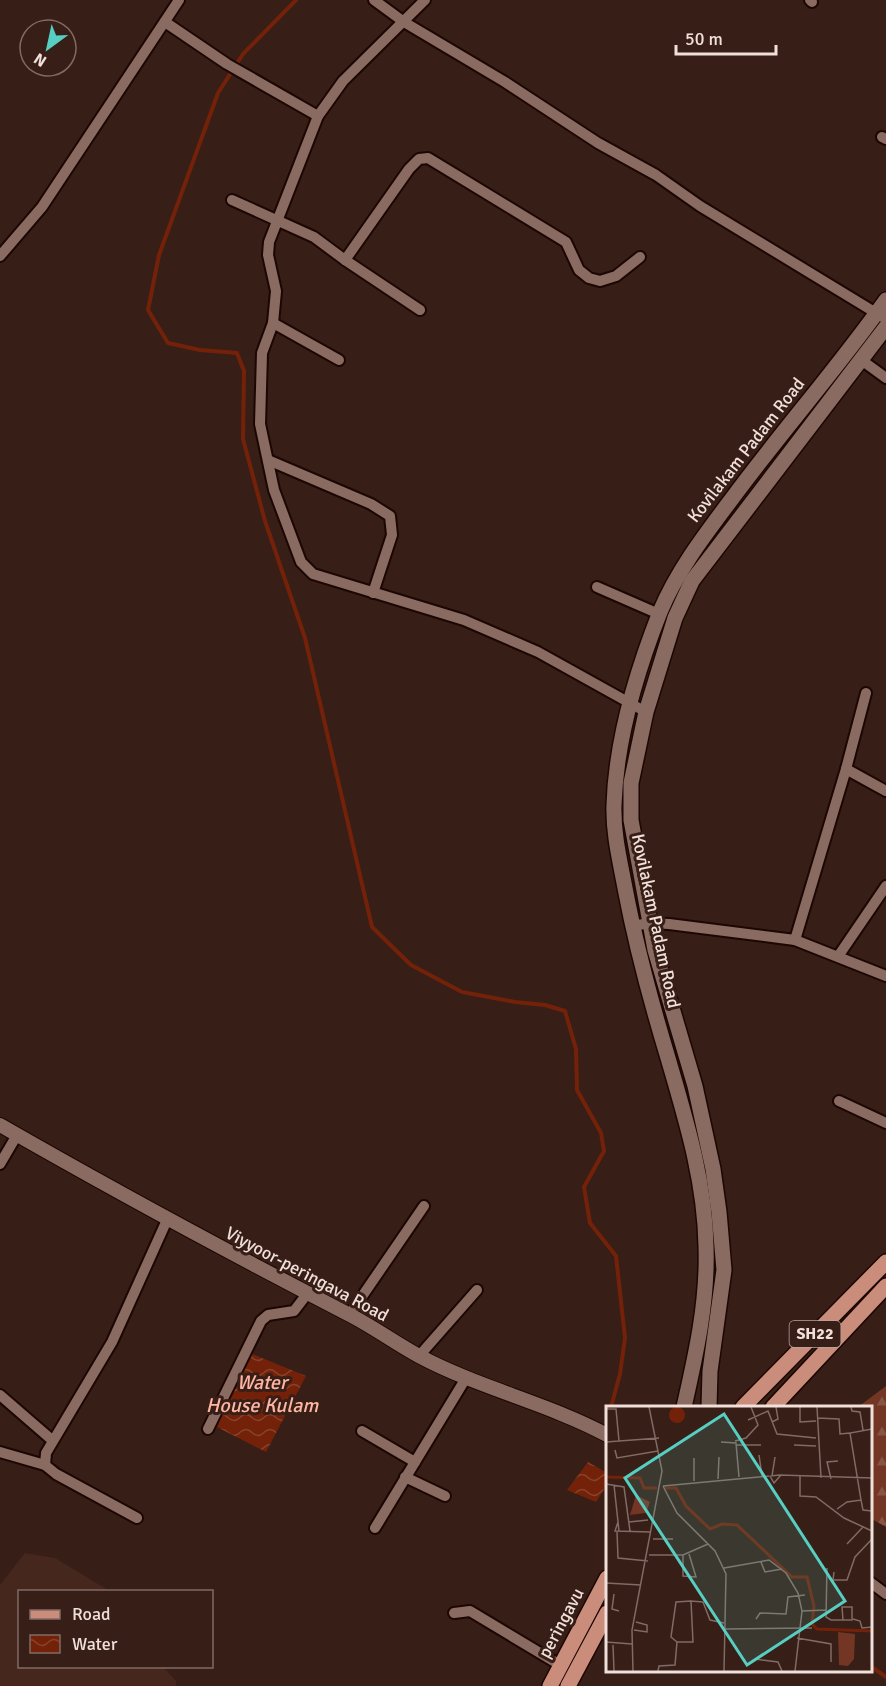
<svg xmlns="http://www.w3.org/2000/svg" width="886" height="1686" font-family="Signika,sans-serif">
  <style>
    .built { fill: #46271e }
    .forest { fill: url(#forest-firs) }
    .water { fill: url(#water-waves) }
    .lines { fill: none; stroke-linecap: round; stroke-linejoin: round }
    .stream { stroke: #732209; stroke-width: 4 }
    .minor-casing { stroke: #1d0703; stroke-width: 14 }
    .tertiary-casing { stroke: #1d0703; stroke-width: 16 }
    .secondary-casing { stroke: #1d0703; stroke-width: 18 }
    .primary-casing { stroke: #1d0703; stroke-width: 18 }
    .minor { stroke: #896b62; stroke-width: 10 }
    .tertiary { stroke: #896b62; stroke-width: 14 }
    .secondary { stroke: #896b62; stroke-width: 15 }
    .primary { stroke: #ca8d7c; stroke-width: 15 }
    .labels { text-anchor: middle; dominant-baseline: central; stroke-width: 6; stroke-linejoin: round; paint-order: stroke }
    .shield { fill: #371e17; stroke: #b9a5a0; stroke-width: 1.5 }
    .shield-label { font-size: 16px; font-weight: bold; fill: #f1dfda }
    .street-label { font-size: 18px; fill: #f1dfda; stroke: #371e17 }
    .water-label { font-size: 20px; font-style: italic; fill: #feb6a2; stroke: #371e17 }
    .inset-river { fill: none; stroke: #732209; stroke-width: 3 }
    .inset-road { fill: none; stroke: #816b65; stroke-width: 1.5 }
    .view { fill: #57cec2; fill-opacity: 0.15; stroke: #57cec2; stroke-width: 3 }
    .inset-edge { fill: none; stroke: #f1dfda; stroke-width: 3 }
  </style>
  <defs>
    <pattern id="forest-firs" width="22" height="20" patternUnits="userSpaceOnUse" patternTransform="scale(1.5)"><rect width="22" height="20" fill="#733624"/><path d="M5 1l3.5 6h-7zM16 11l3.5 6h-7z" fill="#875343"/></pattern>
    <pattern id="water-waves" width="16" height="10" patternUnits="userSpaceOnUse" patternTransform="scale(1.5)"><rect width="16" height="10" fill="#732209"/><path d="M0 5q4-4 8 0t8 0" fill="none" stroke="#87422c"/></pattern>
  </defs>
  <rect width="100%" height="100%" fill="#371e17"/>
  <path class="built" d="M25,1553L55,1558L108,1590L20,1592V1666L163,1667L176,1681V1686H0V1585Z"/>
  <path class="forest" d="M886,1386V1527L870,1518V1407H858Z"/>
  <g class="water">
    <path d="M245,1351L306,1376L266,1452L217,1427Z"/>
    <path d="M588,1462L607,1473V1485L596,1502L567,1490Z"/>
  </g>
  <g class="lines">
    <g class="stream">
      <path d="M296,0L243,54L218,93L159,255L148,310L168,343L200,350L237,353L244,371L243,439L265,521L305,638L372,927L411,965L462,992L515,1002L545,1005L565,1011L576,1049L577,1090L601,1133L604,1151L584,1187L590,1223L616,1256L625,1338L620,1374L611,1407"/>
      <path d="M870,1666L886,1677"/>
    </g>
    <g class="minor-casing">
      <g id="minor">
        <path d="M374,0L404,22L505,82L598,143L656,175L700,206L886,319"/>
        <path d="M425,0L343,81L318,116L269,242L268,255L276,291L273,323L262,353L260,424L274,490L301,562L313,574L464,620L538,652L646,712"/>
        <path d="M810,0L812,2"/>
        <path d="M165,22L227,64L318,116"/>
        <path d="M882,137L886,139"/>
        <path d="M232,200L314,237L345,260L409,169L419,159L428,158L566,242L579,270L589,278L600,281L616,276L640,257"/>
        <path d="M0,256L42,207L179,0"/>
        <path d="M345,260L420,310"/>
        <path d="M273,323L339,360"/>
        <path d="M860,359L886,378"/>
        <path d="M268,460L371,504L390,516L392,535L373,593"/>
        <path d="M597,587L659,614"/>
        <path d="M846,769L866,693"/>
        <path d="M633,926L649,923L669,924L795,940L886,976"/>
        <path d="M795,940L846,769L886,791"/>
        <path d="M839,955L886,886"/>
        <path d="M839,1101L886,1123"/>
        <path d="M0,1164L17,1135"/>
        <path d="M350,1314L424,1206"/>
        <path d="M419,1356L477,1290"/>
        <path d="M0,1395L52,1440"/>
        <path d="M208,1429L261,1321L268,1315L294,1311L307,1294"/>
        <path d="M362,1431L415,1462"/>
        <path d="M0,1452L45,1465"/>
        <path d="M405,1477L445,1496"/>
        <path d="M137,1518L56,1474L45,1465L46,1453L112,1342L167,1220"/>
        <path d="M375,1528L466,1378"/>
        <path d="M870,1582L886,1594"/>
        <path d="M454,1613L470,1611L560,1665"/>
      </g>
    </g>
    <g class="tertiary-casing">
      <path id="tertiary" d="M0,1125C115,1191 230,1253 348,1314C372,1326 395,1343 419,1356C479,1388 547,1403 607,1435"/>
    </g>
    <g class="secondary-casing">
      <g id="secondary">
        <path d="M684,1407C696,1354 708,1301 706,1246C705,1181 686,1120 668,1058C651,1002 636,946 625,888C620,861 613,833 614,805C616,739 636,673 660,612C677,571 704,536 731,500C781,432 837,369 886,300"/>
        <path d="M709,1407L710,1371L724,1270L719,1212L713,1169L695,1086L655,950L631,820V783L646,712L675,618L692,581L886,327"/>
      </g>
    </g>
    <g class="primary-casing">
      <g id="primary">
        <path d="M743,1407L886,1262"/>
        <path d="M773,1407L886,1286"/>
        <path d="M550,1686L607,1578"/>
        <path d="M568,1686L607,1613"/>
      </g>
    </g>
    <use href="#minor" class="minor"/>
    <use href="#tertiary" class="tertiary"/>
    <use href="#secondary" class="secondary"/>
    <use href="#primary" class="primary"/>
  </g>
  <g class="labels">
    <rect class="shield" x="789.5" y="1321" width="51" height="26" rx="4.5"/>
    <g class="shield-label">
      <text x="815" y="1334">SH22</text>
    </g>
    <g class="street-label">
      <text transform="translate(746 450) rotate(-52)">Kovilakam Padam Road</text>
      <text transform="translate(656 921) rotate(78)">Kovilakam Padam Road</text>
      <text transform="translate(307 1274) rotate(28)">Viyyoor-peringava Road</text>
      <text transform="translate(561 1623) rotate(-62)">peringavu</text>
    </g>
    <g class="water-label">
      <text x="262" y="1382">Water<tspan x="262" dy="23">House Kulam</tspan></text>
    </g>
  </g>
  <g transform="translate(606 1406)">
    <rect width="266" height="266" fill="#371e17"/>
    <path d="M30,89L44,96L40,107L24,109Z" fill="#733624"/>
    <path d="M232,226L249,228L248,253L242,260L233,259Z" fill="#733624"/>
    <path d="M63 9a8 8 0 1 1 16 0a8 8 0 1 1-16 0Z" fill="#732209"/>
    <path class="inset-river" d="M0,71L34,72L38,82H51M59,82H70L80,100L104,123L116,118L131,119L186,171H201L208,200L206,218L211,223L266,225"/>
    <path class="inset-road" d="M194,1V16L210,15M211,1L215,72M245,1L246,5L254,6L257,24M0,3H10L13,35M211,12L233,13L234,28L244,27M142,14L162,5L171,28L210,32M166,16L172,13L170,1M129,35L140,32L152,19L145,1M0,36L53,32M115,36L130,37L133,71M130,39H155M188,39L210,40M9,44L11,52L52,45M153,49L156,70M88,52V75M164,70L168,77L175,69M166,70L169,51M194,70V90L210,91L238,112L266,125M112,73L113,51M225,73L221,56L232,55M0,78L18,81L24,125M8,79L13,125M57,80L174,69L266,72M57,80L71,107L109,145L120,168L118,265M255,94L244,27L266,23M231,103L241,96L255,94L257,104L266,105M12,116L9,125L45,126M23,116L42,114M11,125L12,152L42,155M47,133H67M241,138L257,121M43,149H77L102,138M77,149V170L90,171L83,148M155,156L159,166L176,163M118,162L163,154L180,167L192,187L196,205L189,265M221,162L220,211L225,214H246V201H236L237,214M228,166L227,174H241L249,151L266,133M0,177L35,179M8,188L6,203L13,205M196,205L220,204M150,213L154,207L180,208L182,191L199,189M247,213L254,215L256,222L266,221M119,223L206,222M28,224L41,226V219L30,216M191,232L225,238V256M0,236L26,238M71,236L65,231L70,196L85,195M7,239L8,265M149,253L172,256L176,265M27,265L26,224L56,65L43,1M52,265L53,260L69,259L71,236H87L85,195L97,196L104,214L118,217"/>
    <path class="view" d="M118,8L239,195L141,259L19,72Z"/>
    <rect width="266" height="266" class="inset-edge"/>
  </g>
  <rect x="18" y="1590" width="195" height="78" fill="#371e17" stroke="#816b65" stroke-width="1.5"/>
  <rect x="30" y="1610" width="30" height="9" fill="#ca8d7c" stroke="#816b65" stroke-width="1.5"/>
  <text x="72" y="1620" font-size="18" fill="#f1dfda">Road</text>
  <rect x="30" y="1635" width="30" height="18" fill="url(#water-waves)" stroke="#816b65" stroke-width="1.5"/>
  <text x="72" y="1650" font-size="18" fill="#f1dfda">Water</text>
  <g transform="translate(48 48) rotate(213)"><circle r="28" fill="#371e17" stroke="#816b65" stroke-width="1.5"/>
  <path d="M0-4.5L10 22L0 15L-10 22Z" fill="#57cec2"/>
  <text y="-9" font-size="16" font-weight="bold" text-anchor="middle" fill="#f1dfda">N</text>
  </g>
  <path d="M676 45v9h100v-9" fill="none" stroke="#f1dfda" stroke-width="3"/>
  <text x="685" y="45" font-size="18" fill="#f1dfda" stroke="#371e17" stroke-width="4.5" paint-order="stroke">50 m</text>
</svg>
